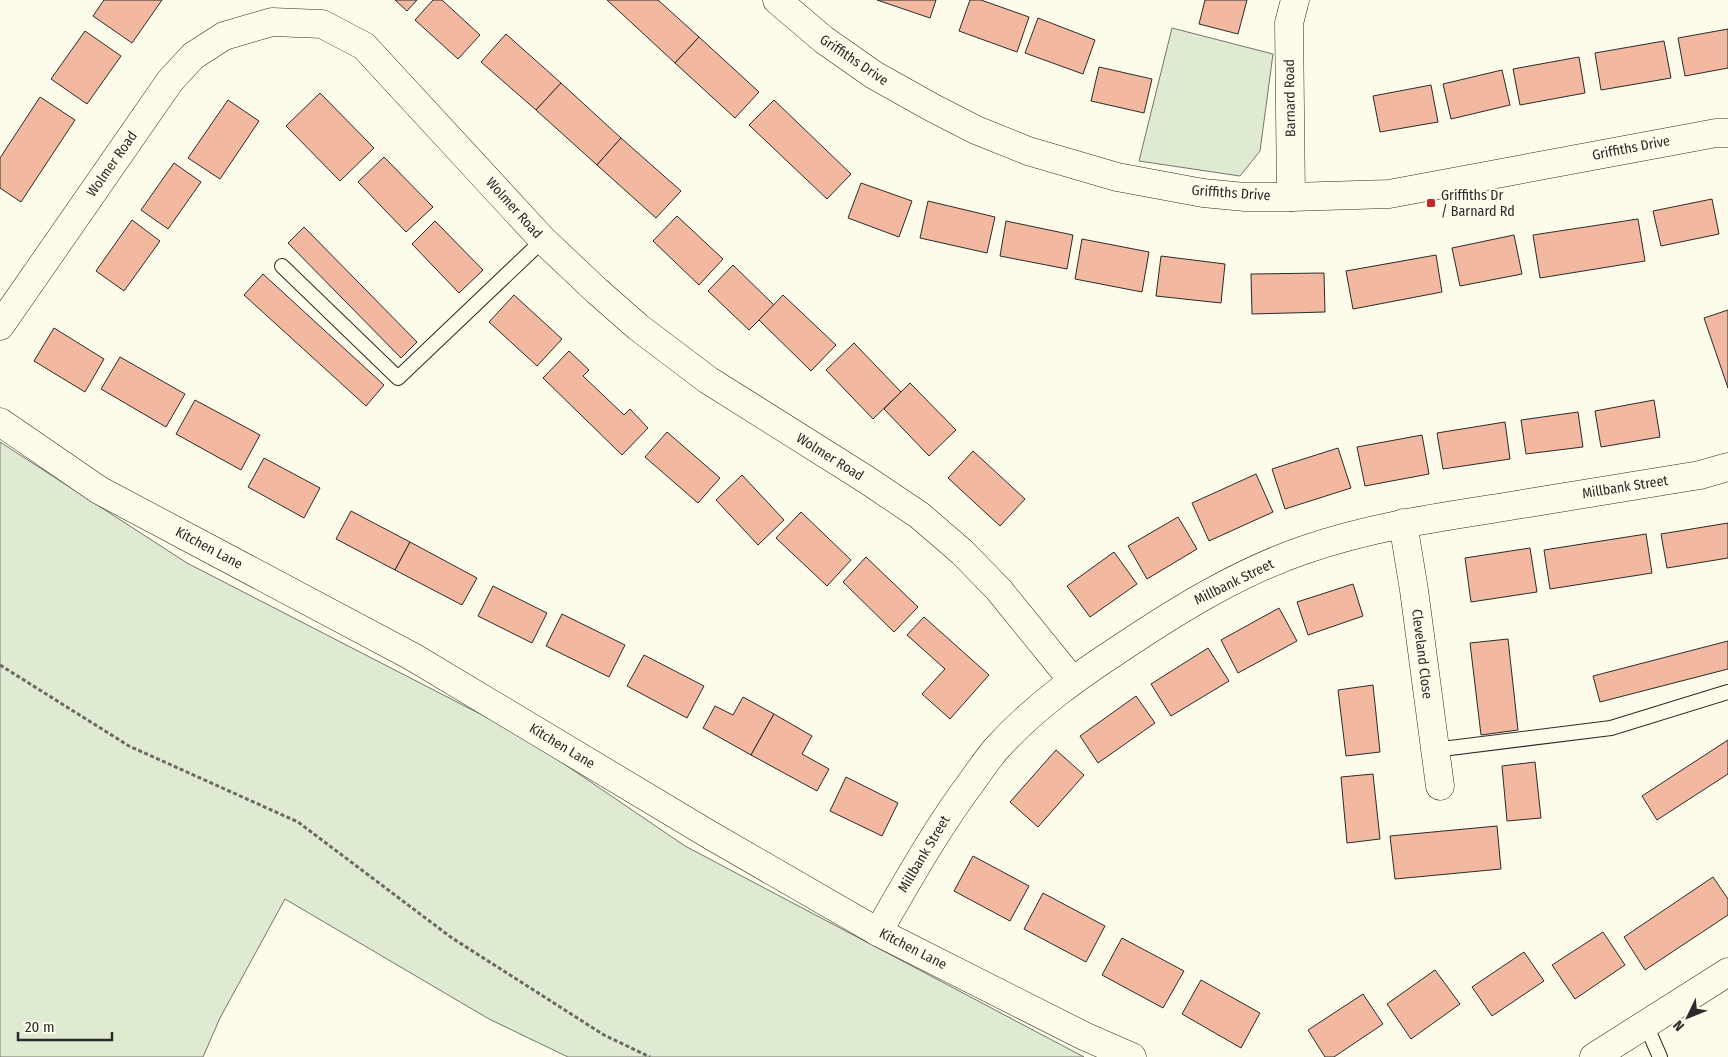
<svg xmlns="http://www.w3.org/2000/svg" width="1728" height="1057" font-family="'Fira Sans Condensed',sans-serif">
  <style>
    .green { fill: #deebd1; stroke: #74746e }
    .building { fill: #f2b8a0; stroke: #2b2b2b }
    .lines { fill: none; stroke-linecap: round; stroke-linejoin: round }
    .lane-casing { stroke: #2b2b2b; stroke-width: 16 }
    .street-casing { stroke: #2b2b2b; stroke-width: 29 }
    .secondary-casing { stroke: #2b2b2b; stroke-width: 29 }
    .path { stroke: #6a6964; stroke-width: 3; stroke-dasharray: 4 2.5; stroke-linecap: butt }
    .lane { stroke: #fdfbea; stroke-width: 14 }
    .street { stroke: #fdfbea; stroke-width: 28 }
    .secondary { stroke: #fdfbea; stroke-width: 28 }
    .poi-dot { fill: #c62828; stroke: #fdfbea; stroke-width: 2 }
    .labels { text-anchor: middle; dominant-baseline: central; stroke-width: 4; stroke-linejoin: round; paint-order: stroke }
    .street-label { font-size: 14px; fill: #2b2b2b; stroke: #fdfbea }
    .poi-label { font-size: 14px; fill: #2b2b2b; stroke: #fdfbea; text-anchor: start }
  </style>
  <rect width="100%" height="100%" fill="#fdfbea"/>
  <g class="green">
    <path d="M1172,28L1273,54L1260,151L1240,176L1139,161Z"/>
    <path d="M0,442L187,563L523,736L685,846L1084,1057H568L489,1019L285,899L220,1018L203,1057H0Z"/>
  </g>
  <g class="building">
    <path d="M104,0H162L132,43L93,16Z"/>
    <path d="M395,0H417L407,11Z"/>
    <path d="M433,0H442L480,35L458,59L415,20Z"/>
    <path d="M607,0H658L699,37L675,63Z"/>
    <path d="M877,0H936L930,18Z"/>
    <path d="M970,0H981L1029,17L1017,52L959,31Z"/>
    <path d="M1205,0H1247L1238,34L1199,24Z"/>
    <path d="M1038,18L1095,40L1083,74L1025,53Z"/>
    <path d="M1728,29V68L1685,76L1678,38Z"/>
    <path d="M85,31L121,56L87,104L51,79Z"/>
    <path d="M506,34L561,83L536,110L481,62Z"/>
    <path d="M699,37L759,92L735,118L675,63Z"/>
    <path d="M1664,41L1671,78L1601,90L1595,53Z"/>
    <path d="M1579,57L1585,93L1520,105L1513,69Z"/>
    <path d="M1099,67L1152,79L1144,113L1091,101Z"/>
    <path d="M1502,70L1510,105L1451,119L1443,84Z"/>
    <path d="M561,83L621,138L597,165L536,110Z"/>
    <path d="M1431,85L1438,122L1380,132L1373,96Z"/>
    <path d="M320,93L374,148L340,181L286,126Z"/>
    <path d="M40,97L75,120L21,202L0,188V158Z"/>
    <path d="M228,100L259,121L220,179L188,158Z"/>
    <path d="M774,100L851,174L827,199L749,125Z"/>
    <path d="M621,138L681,191L656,218L597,165Z"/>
    <path d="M384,157L433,207L406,232L358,182Z"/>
    <path d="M174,163L201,182L168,229L141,210Z"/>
    <path d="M861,183L912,201L899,237L848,218Z"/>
    <path d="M1712,199L1719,234L1661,246L1653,211Z"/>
    <path d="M928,201L995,217L987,253L920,238Z"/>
    <path d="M677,216L723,259L699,285L653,241Z"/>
    <path d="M1638,219L1645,261L1540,278L1533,235Z"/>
    <path d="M132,220L160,241L124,291L96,271Z"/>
    <path d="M435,221L483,270L459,293L412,244Z"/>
    <path d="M1006,221L1073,235L1067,269L1000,256Z"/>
    <path d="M304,227L417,342L401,358L288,243Z"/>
    <path d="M1514,235L1522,274L1460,286L1452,248Z"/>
    <path d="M1082,239L1149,252L1142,292L1075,279Z"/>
    <path d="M1436,255L1442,292L1353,309L1346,271Z"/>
    <path d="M1161,256L1225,264L1221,303L1156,296Z"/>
    <path d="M733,265L774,305L749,330L708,291Z"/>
    <path d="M1324,273L1325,312L1252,314L1251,274Z"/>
    <path d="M263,274L384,385L366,406L244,295Z"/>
    <path d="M514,295L562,339L537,366L489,322Z"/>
    <path d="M783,295L836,345L811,371L759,320Z"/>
    <path d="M1728,310V388L1704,318Z"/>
    <path d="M54,328L104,359L85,392L34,361Z"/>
    <path d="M854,343L901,392L873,419L826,370Z"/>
    <path d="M569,351L589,370L583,376L624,415L630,409L648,428L622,455L543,378Z"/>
    <path d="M120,357L185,394L166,427L101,389Z"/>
    <path d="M910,383L956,430L929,456L884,409Z"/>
    <path d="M195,400L260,435L241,470L176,434Z"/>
    <path d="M1654,400L1660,437L1601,447L1595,411Z"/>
    <path d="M1578,412L1583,447L1526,454L1521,420Z"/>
    <path d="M1505,422L1510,459L1443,469L1437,433Z"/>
    <path d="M667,432L720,478L698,503L645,457Z"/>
    <path d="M1422,435L1429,474L1365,486L1357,447Z"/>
    <path d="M1338,448L1351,488L1285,509L1272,469Z"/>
    <path d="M973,451L1025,499L1000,526L948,478Z"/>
    <path d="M264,458L320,488L304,518L248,487Z"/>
    <path d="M1256,474L1273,512L1209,541L1192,503Z"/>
    <path d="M742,475L784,520L758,545L716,500Z"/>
    <path d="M351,511L410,542L395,570L336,539Z"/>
    <path d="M801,512L851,560L827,586L776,538Z"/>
    <path d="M1178,517L1197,549L1147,579L1128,546Z"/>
    <path d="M1728,523V558L1667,568L1661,534Z"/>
    <path d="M1646,534L1652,573L1550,589L1544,550Z"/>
    <path d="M410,542L477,578L462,605L395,570Z"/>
    <path d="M1530,548L1537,592L1471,602L1465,558Z"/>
    <path d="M1114,552L1137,584L1090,617L1067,586Z"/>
    <path d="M866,557L918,607L894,632L843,582Z"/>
    <path d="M1353,584L1363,616L1308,635L1297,602Z"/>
    <path d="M493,586L547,613L532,643L478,616Z"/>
    <path d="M1279,608L1297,641L1238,673L1221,640Z"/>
    <path d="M562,614L625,645L609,677L546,646Z"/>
    <path d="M924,617L989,675L950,719L922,694L945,669L907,635Z"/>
    <path d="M1508,639L1518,730L1481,735L1470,643Z"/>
    <path d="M1728,641V669L1600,702L1593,676Z"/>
    <path d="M1208,648L1229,681L1171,716L1151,684Z"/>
    <path d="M644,655L704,686L687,718L627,686Z"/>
    <path d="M1373,685L1380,752L1346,756L1338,690Z"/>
    <path d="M1136,696L1155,723L1098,763L1080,736Z"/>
    <path d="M743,697L774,714L751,755L703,728L715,706L733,715Z"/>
    <path d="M774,714L812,736L802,754L829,769L817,791L751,755Z"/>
    <path d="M1728,740V774L1657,820L1642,796Z"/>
    <path d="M1056,750L1084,775L1038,827L1010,802Z"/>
    <path d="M1535,762L1541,818L1507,821L1502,766Z"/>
    <path d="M1373,774L1380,839L1347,843L1341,777Z"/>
    <path d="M846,777L898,803L882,836L830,811Z"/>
    <path d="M1497,826L1501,869L1395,879L1390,836Z"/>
    <path d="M973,856L1029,886L1010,921L954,891Z"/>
    <path d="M1713,877L1728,899V915L1645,970L1624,937Z"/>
    <path d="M1043,893L1105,926L1086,962L1024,929Z"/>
    <path d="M1603,932L1625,965L1575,999L1552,965Z"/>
    <path d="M1122,938L1184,971L1163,1008L1102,975Z"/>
    <path d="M1524,952L1544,981L1492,1016L1472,987Z"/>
    <path d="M1435,970L1460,1004L1411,1039L1387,1004Z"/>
    <path d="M1201,980L1260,1013L1241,1048L1182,1014Z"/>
    <path d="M1363,994L1383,1024L1334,1057H1325L1308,1030Z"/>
  </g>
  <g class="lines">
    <g class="lane-casing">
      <g id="lane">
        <path d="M282,266L398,378L543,240"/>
        <path d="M1434,750L1611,728L1728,692"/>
        <path d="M1646,1025L1660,1057"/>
      </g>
    </g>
    <g class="street-casing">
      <g id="street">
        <path d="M777,0L824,40L874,75L933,108L976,130L1028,151L1117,177L1203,193L1245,197H1291L1389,194L1716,133H1728"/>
        <path d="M1291,197L1289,23L1295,0"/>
        <path d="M0,326L170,81L193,56L224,36L272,22L322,24L364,46L543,240L597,291L638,327L708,380L867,480L919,515L962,552L999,590L1072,680"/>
        <path d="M1403,523L1414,590L1440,786"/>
        <path d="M878,932C908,880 937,828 973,780C981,769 988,758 997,748C1034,707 1078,676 1124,646C1181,608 1240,572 1304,550C1367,528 1433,518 1498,508C1565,497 1632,486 1700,475L1728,467"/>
      </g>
    </g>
    <g class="secondary-casing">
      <g id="secondary">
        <path d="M0,422L99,490L413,657L710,835L878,932L1084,1036L1132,1057"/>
        <path d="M1594,1057L1728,972"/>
      </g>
    </g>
    <path class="path" d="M0,665L129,746L298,822L452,938L604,1035L650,1057"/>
    <use href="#lane" class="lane"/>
    <use href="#street" class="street"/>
    <use href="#secondary" class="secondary"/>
  </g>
  <rect class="poi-dot" x="1426" y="198" width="10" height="10" rx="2.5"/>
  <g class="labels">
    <g class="street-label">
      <text transform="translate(854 60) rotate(34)">Griffiths Drive</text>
      <text transform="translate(1290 98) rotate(-91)">Barnard Road</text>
      <text transform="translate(1631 148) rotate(-11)">Griffiths Drive</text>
      <text transform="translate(112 164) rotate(-55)">Wolmer Road</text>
      <text transform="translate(1231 193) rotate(4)">Griffiths Drive</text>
      <text transform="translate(514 208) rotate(48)">Wolmer Road</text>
      <text transform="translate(830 457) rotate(32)">Wolmer Road</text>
      <text transform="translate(1625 487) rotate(-9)">Millbank Street</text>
      <text transform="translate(209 548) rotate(28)">Kitchen Lane</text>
      <text transform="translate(1234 582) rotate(-26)">Millbank Street</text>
      <text transform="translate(1422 654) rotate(83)">Cleveland Close</text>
      <text transform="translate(562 746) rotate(31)">Kitchen Lane</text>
      <text transform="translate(924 854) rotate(-59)">Millbank Street</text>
      <text transform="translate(913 949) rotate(27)">Kitchen Lane</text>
    </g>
    <g class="poi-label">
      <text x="1441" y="195">Griffiths Dr<tspan x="1441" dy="16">/ Barnard Rd</tspan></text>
    </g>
  </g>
  <g transform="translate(1688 1017) rotate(227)" stroke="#fdfbea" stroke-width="4" paint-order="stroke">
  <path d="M0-4L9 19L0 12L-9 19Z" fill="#2b2b2b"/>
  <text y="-8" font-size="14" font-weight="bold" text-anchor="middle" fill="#2b2b2b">N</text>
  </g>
  <path d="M18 1032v8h94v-8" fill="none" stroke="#2b2b2b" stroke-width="2.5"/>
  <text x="25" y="1032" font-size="15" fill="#2b2b2b" stroke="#fdfbea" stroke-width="4" paint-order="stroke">20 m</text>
</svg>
